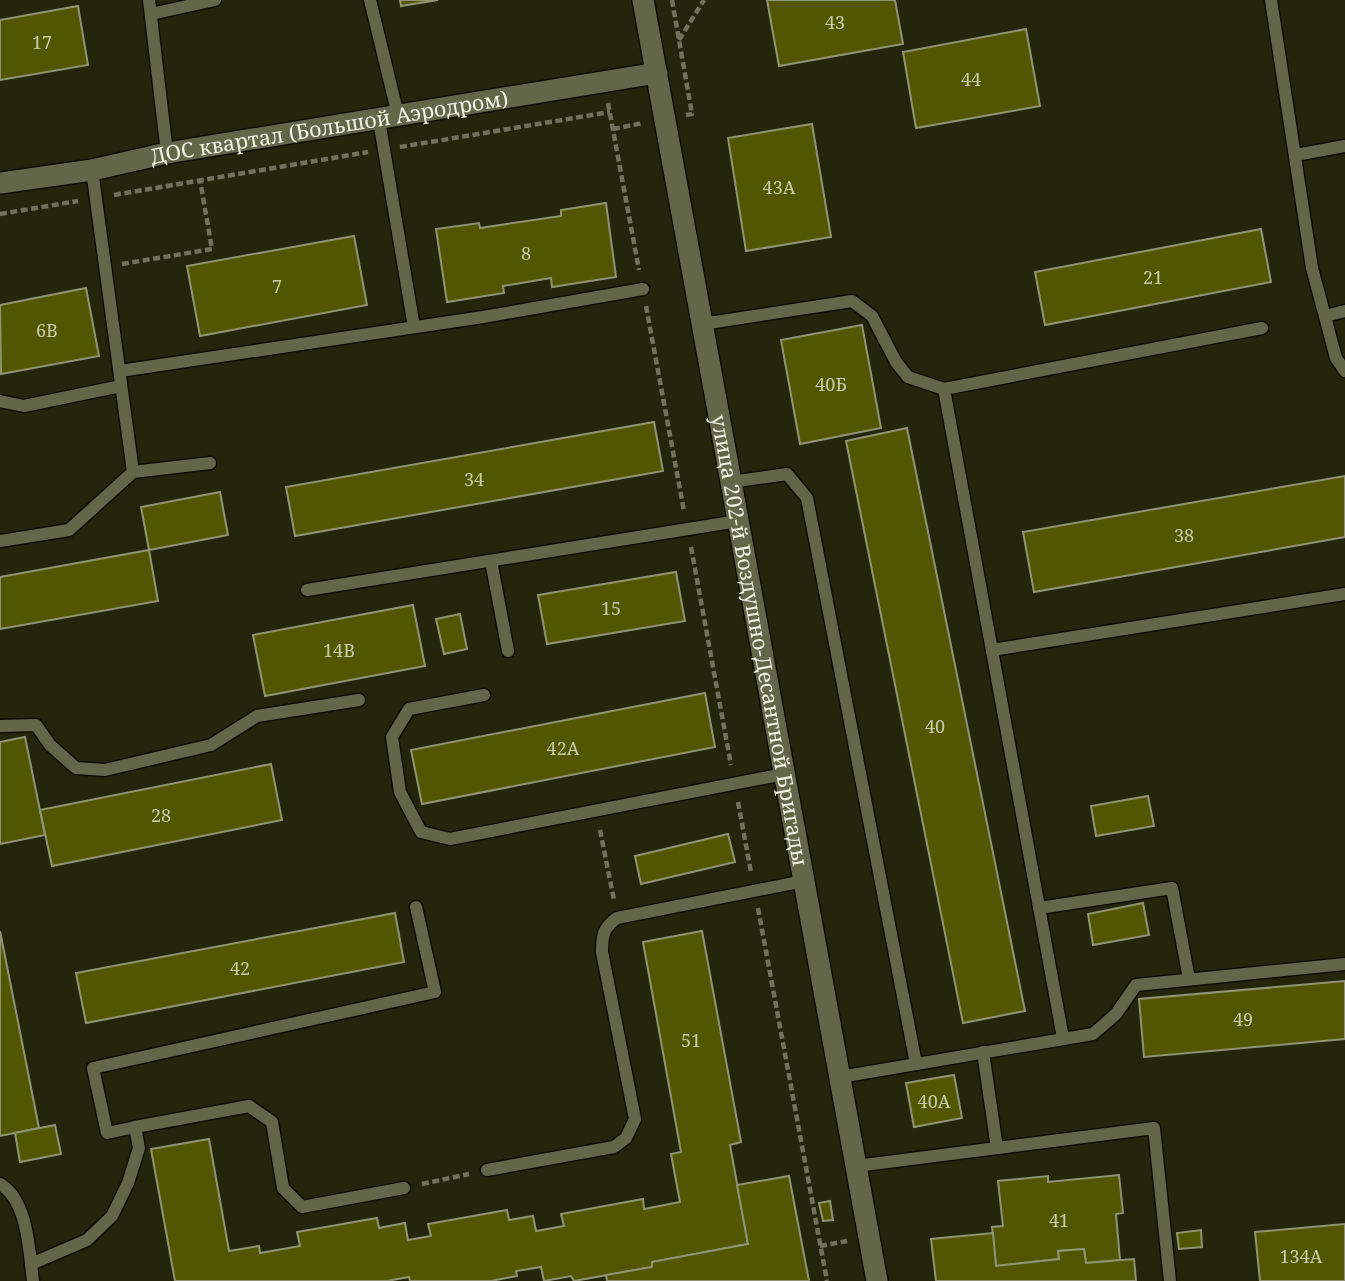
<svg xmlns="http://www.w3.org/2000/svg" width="1345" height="1281" font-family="'Noto Serif',serif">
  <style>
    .building { fill: #525600; stroke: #909475; stroke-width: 2 }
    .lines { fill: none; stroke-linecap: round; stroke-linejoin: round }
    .lane-casing { stroke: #0e0f00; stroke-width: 15 }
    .street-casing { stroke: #0e0f00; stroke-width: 24 }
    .secondary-casing { stroke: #0e0f00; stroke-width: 24 }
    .path { stroke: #70725b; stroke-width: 4.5; stroke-dasharray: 7 3.5; stroke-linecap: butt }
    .lane { stroke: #63674a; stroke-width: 12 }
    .street { stroke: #63674a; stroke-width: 21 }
    .secondary { stroke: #63674a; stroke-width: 21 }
    .labels { text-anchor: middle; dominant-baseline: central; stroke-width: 7; stroke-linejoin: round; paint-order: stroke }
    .number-label { font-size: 18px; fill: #c9ccaa }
    .street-label { font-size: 21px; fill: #f1f3e3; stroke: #24260b }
  </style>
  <rect width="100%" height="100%" fill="#24260b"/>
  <g class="building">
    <path d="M400,0H438L401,6Z"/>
    <path d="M767,0H895L903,44L779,66Z"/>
    <path d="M78,6L88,65L0,80V20Z"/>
    <path d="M1026,29L1040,106L916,128L903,52Z"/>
    <path d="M812,124L831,237L746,251L728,138Z"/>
    <path d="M606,203L616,277L552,287L551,278L503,286L504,293L447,302L436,229L479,223L480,228L561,216V210Z"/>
    <path d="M1261,229L1271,282L1045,325L1035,272Z"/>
    <path d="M354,236L367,305L200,336L187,266Z"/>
    <path d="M86,288L99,356L1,374L0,305Z"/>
    <path d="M862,325L881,428L800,444L781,340Z"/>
    <path d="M654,422L663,471L295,536L286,487Z"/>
    <path d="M907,428L1025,1011L963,1023L846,441Z"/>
    <path d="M1345,476V537L1034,592L1023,532Z"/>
    <path d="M220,492L228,535L149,550L141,507Z"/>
    <path d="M149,550L158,601L0,629V577Z"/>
    <path d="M676,572L685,621L547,644L538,595Z"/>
    <path d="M413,605L425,666L265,696L253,635Z"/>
    <path d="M460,614L467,649L444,654L436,619Z"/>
    <path d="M705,693L715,747L422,804L411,750Z"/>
    <path d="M25,737L45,835L0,844V742Z"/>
    <path d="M271,764L282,820L52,866L40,810Z"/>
    <path d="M1148,796L1154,826L1096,836L1091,806Z"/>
    <path d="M728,834L735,862L641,884L635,856Z"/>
    <path d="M1143,903L1149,935L1093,945L1088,914Z"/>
    <path d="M395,913L404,962L86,1023L76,973Z"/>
    <path d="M0,931L39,1128L0,1136Z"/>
    <path d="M702,931L741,1142L730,1145L748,1244L652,1262V1267L574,1281L571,1276L544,1281L541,1267L516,1271L517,1276L491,1281H410L409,1277L387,1281H175L151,1149L209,1139L229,1251L259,1246L260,1253L300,1246L297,1232L377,1218L379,1228L405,1223L408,1240L431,1236L428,1224L507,1210L509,1220L533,1216L536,1231L564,1226L561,1214L643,1199L644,1209L680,1202L671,1154L681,1152L643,942Z"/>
    <path d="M1345,981V1039L1144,1057L1139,999Z"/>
    <path d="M954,1075L962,1118L914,1127L906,1083Z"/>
    <path d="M55,1125L61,1154L20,1162L15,1133Z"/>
    <path d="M1119,1175L1123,1213L1116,1214L1120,1260L1086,1263L1084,1249L1058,1251L1059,1259L996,1266L992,1227L1003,1226L998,1181L1048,1176V1182Z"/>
    <path d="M789,1176L809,1281H607L606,1275L652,1267V1262L748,1244L737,1185Z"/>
    <path d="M830,1201L833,1220L823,1221L819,1203Z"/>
    <path d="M1345,1224V1281H1260L1255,1232Z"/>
    <path d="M1201,1230L1202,1247L1179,1249L1177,1233Z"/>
    <path d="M993,1233L996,1266L1059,1259L1058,1251L1084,1249L1086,1263L1134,1259L1136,1281H936L931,1239Z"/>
  </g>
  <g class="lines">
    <g class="lane-casing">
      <g id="lane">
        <path d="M149,0L167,153"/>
        <path d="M370,0L398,115"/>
        <path d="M1271,0L1312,268L1336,358L1345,371"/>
        <path d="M151,14L215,0"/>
        <path d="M379,120L414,327"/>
        <path d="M1296,155L1345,146"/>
        <path d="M1325,316L1345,311"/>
        <path d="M702,324L852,301L872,316L896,362L908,377L944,389L1063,1038"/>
        <path d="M120,371L483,317L643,289"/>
        <path d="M944,389L1262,328"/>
        <path d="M0,401L24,406L121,386"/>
        <path d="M133,472L210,463"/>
        <path d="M731,482L787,474L807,498L916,1064"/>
        <path d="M0,541L69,530L133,472L92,170"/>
        <path d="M491,561L508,651"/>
        <path d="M307,590L738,521"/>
        <path d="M992,650L1345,594"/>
        <path d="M484,695L409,709L392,737L400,792L421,832L450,839L784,774"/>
        <path d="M0,726L36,725L50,745L76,768L105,770L211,745L257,716L359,700"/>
        <path d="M1039,908L1172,888L1189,979"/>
        <path d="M983,1052L997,1148"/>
        <path d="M840,1077L1093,1034L1116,1014L1136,985L1345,964"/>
        <path d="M135,1127L249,1106L272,1122L283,1188L302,1207L404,1188"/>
        <path d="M856,1166L1154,1128L1170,1281"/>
        <path d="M487,1170L614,1147L626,1138L635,1119L602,952C602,936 603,928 617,918L804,881"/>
        <path d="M0,1184C28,1200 29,1251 33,1281"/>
        <path d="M31,1264L87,1240L112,1216L128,1183L139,1148L135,1127L107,1133L93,1068L435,992L416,907"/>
      </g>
    </g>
    <g class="street-casing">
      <g id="street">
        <path id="s1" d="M0,183L92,170L167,153L657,73"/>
      </g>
    </g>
    <g class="secondary-casing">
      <g id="secondary">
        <path id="s2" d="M643,0L877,1281"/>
      </g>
    </g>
    <g class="path">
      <path d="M672,0L692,114L686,115"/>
      <path d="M679,40L704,0"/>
      <path d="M608,103L639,270"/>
      <path d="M613,129L643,123"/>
      <path d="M400,147L610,112"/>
      <path d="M114,195L368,152"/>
      <path d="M0,214L78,201"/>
      <path d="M122,264L212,249L200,180"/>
      <path d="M646,306L684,511"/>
      <path d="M691,547L731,765"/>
      <path d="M738,802L751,872"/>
      <path d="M600,830L614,900"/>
      <path d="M758,908L827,1281"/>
      <path d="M422,1184L469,1174"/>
      <path d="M820,1246L847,1241"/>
    </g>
    <use href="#lane" class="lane"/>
    <use href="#street" class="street"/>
    <use href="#secondary" class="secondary"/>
  </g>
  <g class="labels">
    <g class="number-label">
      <text x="835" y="22">43</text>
      <text x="42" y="42">17</text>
      <text x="971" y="79">44</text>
      <text x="779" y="187">43А</text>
      <text x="526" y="253">8</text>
      <text x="1153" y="277">21</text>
      <text x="277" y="286">7</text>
      <text x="47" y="330">6В</text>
      <text x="831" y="384">40Б</text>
      <text x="474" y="479">34</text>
      <text x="1184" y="535">38</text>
      <text x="611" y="608">15</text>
      <text x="339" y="650">14В</text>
      <text x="935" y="726">40</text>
      <text x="563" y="748">42А</text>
      <text x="161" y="815">28</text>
      <text x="240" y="968">42</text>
      <text x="1243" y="1019">49</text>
      <text x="691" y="1040">51</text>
      <text x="934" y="1101">40А</text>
      <text x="1059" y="1220">41</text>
      <text x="1301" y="1256">134А</text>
    </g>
    <g class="street-label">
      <text stroke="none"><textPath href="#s1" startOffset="334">ДОС квартал (Большой Аэродром)</textPath></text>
      <text stroke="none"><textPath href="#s2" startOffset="651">улица 202-й Воздушно-Десантной Бригады</textPath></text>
    </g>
  </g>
</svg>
